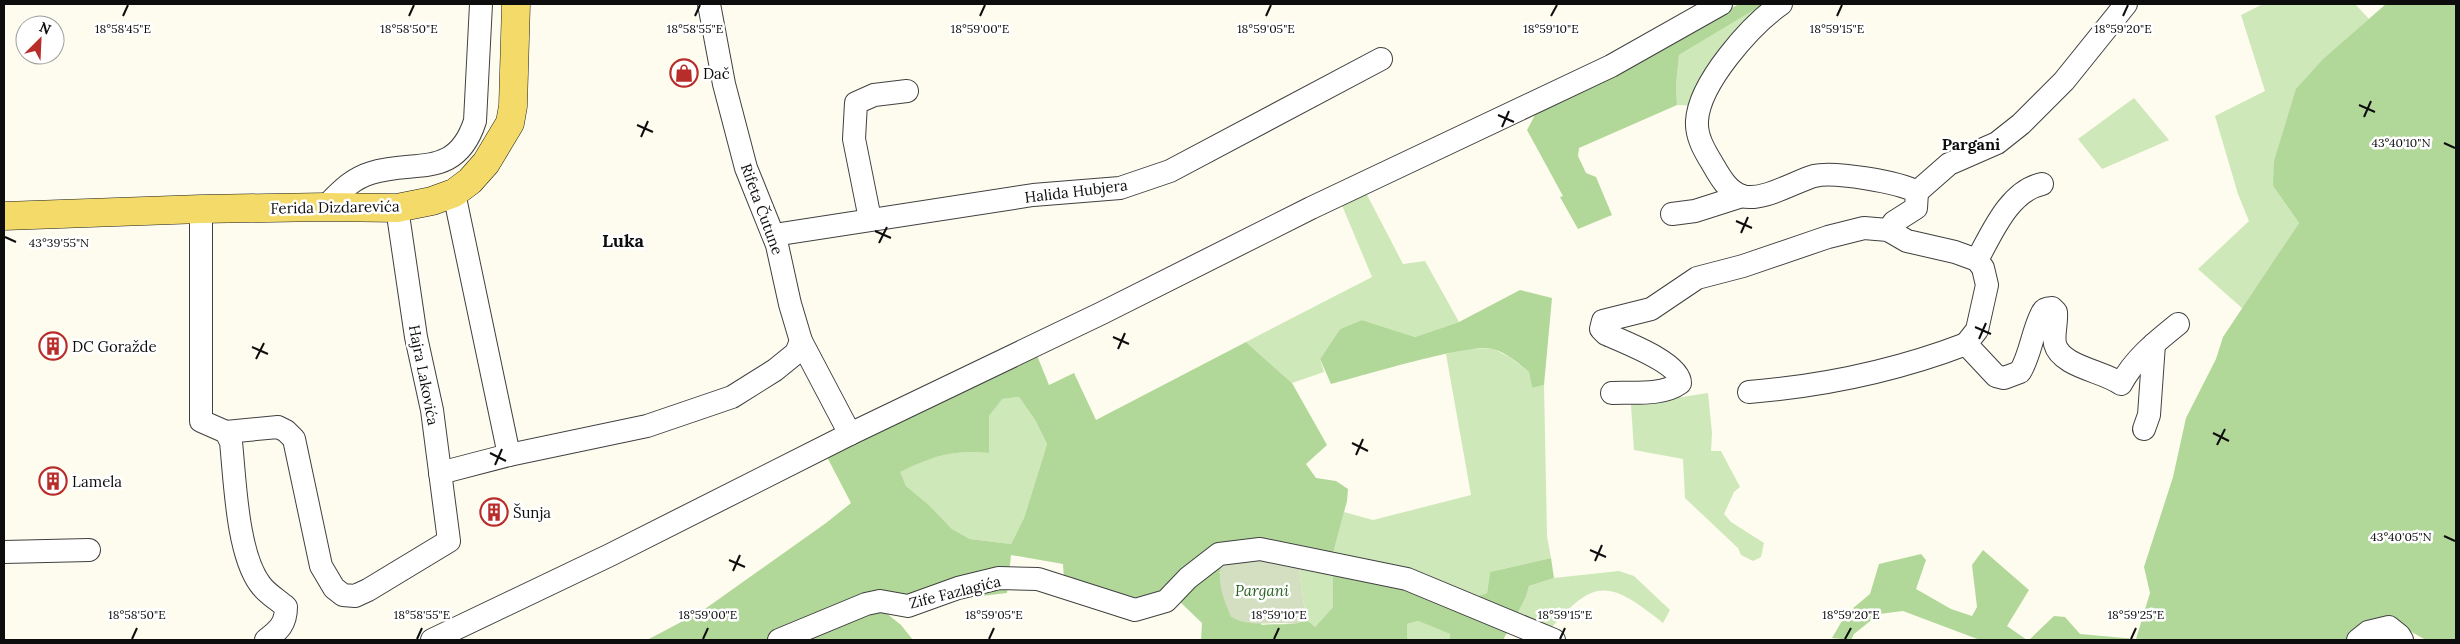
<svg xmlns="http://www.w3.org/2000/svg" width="2460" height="644" font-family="Lora,serif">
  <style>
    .green { fill: #cee8b9 }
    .forest { fill: #b1d899; fill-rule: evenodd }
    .cemetery { fill: #d3dfc0 }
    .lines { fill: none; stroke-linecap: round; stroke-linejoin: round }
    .minor-casing { stroke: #404040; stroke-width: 24 }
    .major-casing { stroke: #1e1e1e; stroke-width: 29 }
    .minor { stroke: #fff; stroke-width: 22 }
    .major { stroke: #f4db69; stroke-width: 28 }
    .ticks { fill: none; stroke: #0d0d0d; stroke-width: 2 }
    .labels { text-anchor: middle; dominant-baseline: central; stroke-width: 5; stroke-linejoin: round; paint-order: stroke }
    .poi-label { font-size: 15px; fill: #0d0d0d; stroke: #fff; text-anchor: start }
    .street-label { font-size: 15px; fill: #0d0d0d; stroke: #fff }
    .park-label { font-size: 15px; font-style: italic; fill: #296320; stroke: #fff }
    .neighbourhood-label { font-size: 16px; font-weight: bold; fill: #0d0d0d; stroke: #fff }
    .quarter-label { font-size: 18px; font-weight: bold; fill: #0d0d0d; stroke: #fff }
    .ticks-label { font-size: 12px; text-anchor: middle; fill: #0d0d0d; stroke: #fff; stroke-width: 5; stroke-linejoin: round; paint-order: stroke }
  </style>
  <rect width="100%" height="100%" fill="#fefcee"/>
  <g class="green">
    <path d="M1764,4H1792L1756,34L1704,106L1677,105L1676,85L1679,55Z"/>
    <path d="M2263,4H2355L2369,19L2324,58L2273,186L2299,223L2243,309L2198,269L2249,221L2238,194L2215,116L2265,91L2241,15Z"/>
    <path d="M2134,98L2169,140L2102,169L2078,139Z"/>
    <path d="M1365,191L1403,264L1425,261L1459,322L1415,337L1362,320L1340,329L1320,359L1324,372L1292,383L1246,342L1372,277L1341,203Z"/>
    <path d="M1492,348L1511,358L1529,372L1532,388L1544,385L1547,536L1551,558L1490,572L1487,593L1478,596L1332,558L1333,607L1315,627L1306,619L1298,562L1332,557L1344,512L1373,520L1471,495L1446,354L1468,349Z"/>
    <path d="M1708,393L1712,433L1711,451H1721L1740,487L1734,492L1724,514L1731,522L1764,543L1761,557L1753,561L1741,555L1738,548L1685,498L1683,459L1634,450L1631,405Z"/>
    <path d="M1019,397L1035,420L1047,444L1024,518L1011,544L970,539L952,529L929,505L906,486L899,472C934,456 950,450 988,453L989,416L1001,399Z"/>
    <path d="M1619,571L1634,576L1670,610L1663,623C1609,580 1594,577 1549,631L1514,619L1526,597L1529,586L1554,578Z"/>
    <path d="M1418,621L1450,634L1449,640H1407V624Z"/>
  </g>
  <g class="forest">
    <path d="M1739,4H1764L1679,55L1676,85L1677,105L1579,148L1578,156L1586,173L1596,177L1612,215L1578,229L1560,197L1563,196L1527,130L1535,115Z"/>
    <path d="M2386,4H2456V640H2426L2408,630L2394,640H2029L2054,616L2065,617L2080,634L2136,639L2150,593L2144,567L2173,477L2186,418L2216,359L2223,337L2299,223L2273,186L2274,161L2296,89L2324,58Z"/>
    <path d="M1520,290L1552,298L1544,385L1532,388L1529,372C1518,363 1507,353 1493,349C1473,342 1359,377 1331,384L1320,359L1340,329L1362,320L1415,337L1459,322Z"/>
    <path d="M1246,342L1292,383L1327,445L1306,464L1316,478L1336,481L1348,489L1347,501L1332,557L1478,596L1487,593L1490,572L1551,558L1554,578L1529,586L1526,597L1503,640H1449L1450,634L1418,621L1407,624V640H1201L1202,623L1178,600L1135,616L1103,612L1065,596L1063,564L1011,555L1007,593L880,608L901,625L913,640H647L702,611L826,523L851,503L827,457L1036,353L1049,385L1074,373L1096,420ZM1019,397L1035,420L1047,444L1024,518L1011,544L970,539L952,529L929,505L906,486L900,472C934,456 950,450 989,453V416L1002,399ZM1332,557L1333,607L1315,627L1306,619C1294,627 1276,623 1262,625L1219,572Z"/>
    <path d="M1983,550L2029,590L2007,626L2027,640H1980L1903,611L1879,614L1854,634L1851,640L1832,638L1846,614L1870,594L1879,564L1921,554L1926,560L1916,589L1951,609L1972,616L1977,607L1972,565Z"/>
  </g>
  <path class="cemetery" d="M1255,556L1298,562L1306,619C1297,626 1290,623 1279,623C1261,623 1248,626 1231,617C1224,599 1215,581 1223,562Z"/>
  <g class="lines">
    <g class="minor-casing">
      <g id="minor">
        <path d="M709,4L724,84L746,168L777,245L790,304L801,341L850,434"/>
        <path d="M1781,4C1751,25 1699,83 1697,121C1696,136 1704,150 1712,163C1719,175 1727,191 1742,196C1762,202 1794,182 1814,176C1834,171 1899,182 1917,192L1916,208L1894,222L1888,230"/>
        <path d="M1917,192L1949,164L1997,143L2021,124L2064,81L2126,4"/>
        <path d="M454,193L509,455"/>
        <path d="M325,207C339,193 351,179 371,173C415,159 456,180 475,121L481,4"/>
        <path d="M201,209V421L226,432L231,442C235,480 237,553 260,584C266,593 278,600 286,607C286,624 279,630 266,640"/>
        <path d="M1672,214L1695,211L1742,196"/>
        <path d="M870,219L854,139L856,103L874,95L907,91"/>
        <path d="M774,235L1033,195L1120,188L1170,171L1381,59"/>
        <path d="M1977,260C1992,233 2009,191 2042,184"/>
        <path d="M1749,392C1823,386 1898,370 1966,344"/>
        <path d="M1612,393C1633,392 1662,396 1680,383C1680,363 1624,342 1606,334L1601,329L1603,321L1651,309L1697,278L1743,266L1828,237L1864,228L1888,230L1907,241L1955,252L1977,260L1983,268L1987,285L1977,330L1966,344L1996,376L2004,378L2020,372C2031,354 2032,332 2042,313C2044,309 2047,308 2052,308L2056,312C2057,323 2053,334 2055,344C2061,367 2104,371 2121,384C2134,359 2157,341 2178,324"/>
        <path d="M2144,429L2149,415L2154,344"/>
        <path d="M226,432L278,427L286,431L294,439L321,566L334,588L343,595L355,596L368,590L449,541L432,410L416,337L397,208"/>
        <path d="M440,473L509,455L647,426L732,397L775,370L796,353L801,341"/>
        <path d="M4,552L89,550"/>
        <path d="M432,640L610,555L850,434L1102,313L1311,208L1611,66L1721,4"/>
        <path d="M779,640L866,604L880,601L908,606L958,588L999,578L1038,579L1135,610L1166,601L1188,578L1219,554L1260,549L1407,579L1554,640"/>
        <path d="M2358,640L2368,632L2389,627L2399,635L2402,640"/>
      </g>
    </g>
    <g class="major-casing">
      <path id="major" d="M4,216L201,209L325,207L397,208L432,201L454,193L470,181L486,163L510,123L513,106L516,4"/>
    </g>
    <use href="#minor" class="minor"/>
    <use href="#major" class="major"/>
  </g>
  <path class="ticks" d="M123,16L128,5M409,16L414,5M695,16L700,5M980,16L985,5M1266,16L1271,5M1551,16L1557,5M1837,16L1842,5M2123,16L2128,5M2359,105L2375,112M1498,115L1514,122M2364,117L2371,101M637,125L653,132M1502,127L1509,111M641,137L648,121M2444,143L2455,148M1736,221L1752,228M875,231L891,238M1741,233L1748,217M5,237L16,242M879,243L887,227M1975,327L1991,334M1113,337L1129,344M1979,339L1986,323M252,347L268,354M1118,349L1125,333M256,359L264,343M2213,433L2229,441M1352,443L1368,451M2217,445L2225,429M490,453L506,461M1356,455L1363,439M495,465L502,449M2444,536L2455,541M1590,550L1606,557M729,560L745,567M1595,561L1602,545M733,571L740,555M132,639L137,628M417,639L422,628M703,639L708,628M989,639L994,628M1274,639L1279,628M1560,639L1565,628M1845,639L1851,628M2131,639L2136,628"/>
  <defs>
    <g id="shop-ring" transform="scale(1.4375)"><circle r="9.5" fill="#fff" stroke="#b82c2a" stroke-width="1.5"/><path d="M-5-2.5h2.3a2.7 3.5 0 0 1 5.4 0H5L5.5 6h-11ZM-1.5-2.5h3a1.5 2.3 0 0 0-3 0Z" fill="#b82c2a"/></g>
    <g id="building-ring" transform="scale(1.4375)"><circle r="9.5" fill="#fff" stroke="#b82c2a" stroke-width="1.5"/><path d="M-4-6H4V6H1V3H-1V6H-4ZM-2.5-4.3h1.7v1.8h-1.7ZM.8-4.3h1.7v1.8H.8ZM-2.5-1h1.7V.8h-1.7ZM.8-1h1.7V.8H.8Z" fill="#b82c2a"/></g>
  </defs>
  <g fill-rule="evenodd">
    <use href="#shop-ring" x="684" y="73"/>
    <use href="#building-ring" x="53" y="346"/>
    <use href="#building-ring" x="53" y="481"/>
    <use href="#building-ring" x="494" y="512"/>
  </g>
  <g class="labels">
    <g class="poi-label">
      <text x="703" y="73">Dač</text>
      <text x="72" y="346">DC Goražde</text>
      <text x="72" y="481">Lamela</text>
      <text x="513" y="512">Šunja</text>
    </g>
    <g class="street-label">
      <text transform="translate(1076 191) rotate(-7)">Halida Hubjera</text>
      <text transform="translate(335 207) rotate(-1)">Ferida Dizdarevića</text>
      <text transform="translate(762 209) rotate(70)">Rifeta Čutune</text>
      <text transform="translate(424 375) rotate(79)">Hajra Lakovića</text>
      <text transform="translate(955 592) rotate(-14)">Zife Fazlagića</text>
    </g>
    <g class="park-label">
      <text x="1262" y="590">Pargani</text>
    </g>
    <g class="neighbourhood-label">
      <text x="1971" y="144">Pargani</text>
    </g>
    <g class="quarter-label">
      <text x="623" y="240">Luka</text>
    </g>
  </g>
  <g class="ticks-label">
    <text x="123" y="33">18°58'45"E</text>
    <text x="409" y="33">18°58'50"E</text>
    <text x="695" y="33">18°58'55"E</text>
    <text x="980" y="33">18°59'00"E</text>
    <text x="1266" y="33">18°59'05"E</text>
    <text x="1551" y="33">18°59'10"E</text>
    <text x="1837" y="33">18°59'15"E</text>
    <text x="2123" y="33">18°59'20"E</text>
    <text x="2401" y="147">43°40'10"N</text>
    <text x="59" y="247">43°39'55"N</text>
    <text x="2401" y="541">43°40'05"N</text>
    <text x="137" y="619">18°58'50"E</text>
    <text x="422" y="619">18°58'55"E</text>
    <text x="708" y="619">18°59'00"E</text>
    <text x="994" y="619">18°59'05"E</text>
    <text x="1279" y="619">18°59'10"E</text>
    <text x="1565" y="619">18°59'15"E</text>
    <text x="1851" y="619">18°59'20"E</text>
    <text x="2136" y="619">18°59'25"E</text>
  </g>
  <rect width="2460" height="644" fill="none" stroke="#0d0d0d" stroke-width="10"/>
  <g transform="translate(40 40) rotate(24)"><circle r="24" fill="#ffffff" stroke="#9e9e9e"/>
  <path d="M0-4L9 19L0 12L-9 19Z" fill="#b82c2a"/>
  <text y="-8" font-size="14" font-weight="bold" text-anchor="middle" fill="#0d0d0d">N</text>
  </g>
</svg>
